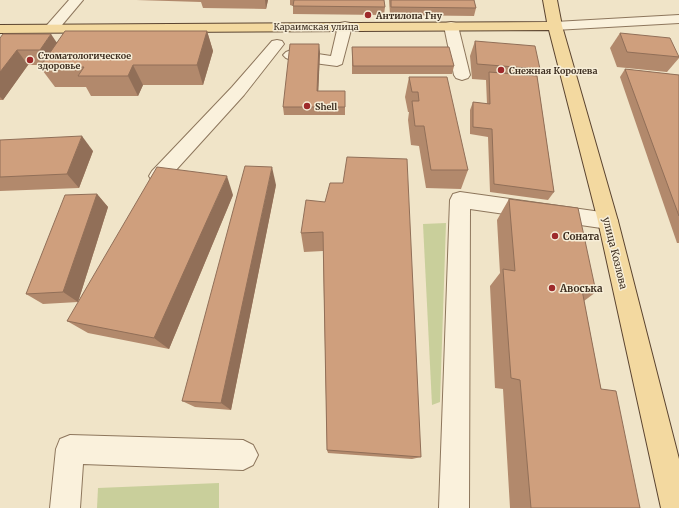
<svg xmlns="http://www.w3.org/2000/svg" width="679" height="508" font-family="Merriweather,serif">
  <style>
    .green { fill: #c9cf9b }
    .lines { fill: none; stroke-linecap: round; stroke-linejoin: round }
    .minor-casing { stroke: #8d765c; stroke-width: 2 }
    .major-casing { stroke: #5b4430; stroke-width: 2 }
    .minor { fill: #faf1dc; fill-rule: evenodd }
    .major { fill: #f3d9a0; fill-rule: evenodd }
    .wall { fill: #b2896c }
    .shaded-wall { fill: #916f58 }
    .building { fill: #cf9f7d; stroke: #916f58 }
    .poi-dot { fill: #9e2a2b; stroke: #f7eed8; stroke-width: 1.5 }
    .labels { text-anchor: middle; dominant-baseline: central; stroke-width: 3; stroke-linejoin: round; paint-order: stroke }
    .far-poi-label { font-size: 9px; font-weight: bold; fill: #3d2e20; stroke: #f7eed8; text-anchor: start }
    .far-street-label { font-size: 9px; fill: #3d2e20; stroke: #f7eed8 }
    .poi-label { font-size: 10px; font-weight: bold; fill: #3d2e20; stroke: #f7eed8; text-anchor: start }
    .street-label { font-size: 10px; fill: #3d2e20; stroke: #f7eed8 }
  </style>
  <rect width="100%" height="100%" fill="#f0e4c8"/>
  <g class="green">
    <path d="M446,223L440,402L432,405L423,224Z"/>
    <path d="M219,483V508H97L98,488Z"/>
  </g>
  <g class="lines">
    <g class="minor-casing">
      <g id="minor">
        <path d="M69,0H83L57,31H47L45,28L47,25Z"/>
        <path d="M679,15V23L555,30L550,29L548,26L550,23L555,22Z"/>
        <path d="M345,22L350,23L352,26L342,64L337,66L291,60L286,58L283,55L286,52L291,50L331,56L338,26L340,23Z"/>
        <path d="M451,22L456,23L458,26L470,75L468,78L462,80L456,78L454,75L444,26L446,23Z"/>
        <path d="M277,40L282,41L284,44L244,95L166,181L159,183L152,181L149,176L152,171L232,87L272,41Z"/>
        <path d="M460,192L608,213L615,215L618,221L615,227L608,229L470,209L469,508H439L450,200L453,194Z"/>
        <path d="M70,435L243,440L253,445L258,455L253,465L243,470L83,464L80,508H50L56,449L60,439Z"/>
      </g>
    </g>
    <g class="major-casing">
      <path id="major" d="M543,0H557L562,26L618,221L679,459V508H661L598,221L549,30L0,33V25L547,22Z"/>
    </g>
    <use href="#minor" class="minor"/>
    <use href="#major" class="major"/>
  </g>
  <g class="wall">
    <path d="M136,0H268L266,9L203,8L201,2Z"/>
    <path d="M290,0H384L385,7L384,15L293,14V6L290,5Z"/>
    <path d="M389,0H474L476,8L474,16L390,15Z"/>
    <path d="M207,31L213,51L203,85H143L138,96H91L86,87H55L40,67L42,65H28L3,100H0V38L57,42Z"/>
    <path d="M620,33L679,56V58L667,72L617,67L610,48Z"/>
    <path d="M475,41L540,69L537,76L554,192L548,200L490,192L488,137L470,134V110L473,102L487,104L486,80L472,79L470,56Z"/>
    <path d="M352,47L454,66L452,74H352Z"/>
    <path d="M320,52L318,91H345V115H284L283,107Z"/>
    <path d="M625,69L679,75V243H677L620,77Z"/>
    <path d="M409,77L468,170L461,189L426,188L419,146L411,145L408,120L409,112H408L405,97Z"/>
    <path d="M0,140L93,151L79,188L0,191Z"/>
    <path d="M276,185L231,410L195,407L182,401Z"/>
    <path d="M97,194L108,207L78,302L43,304L26,294Z"/>
    <path d="M233,195L169,349L88,333L67,321Z"/>
    <path d="M509,199L596,292L584,301L601,389L640,508H510L503,389L495,388L490,286L500,273L497,220Z"/>
    <path d="M325,202L421,457L412,459L328,453L327,450L323,251L304,252L301,233Z"/>
  </g>
  <g class="shaded-wall">
    <path d="M265,0H268L266,9Z"/>
    <path d="M207,31L213,51L203,85L197,65Z"/>
    <path d="M51,34L61,49L51,65L40,50Z"/>
    <path d="M319,44L320,52L318,99L317,91Z"/>
    <path d="M17,50L28,65L3,100L0,97V72Z"/>
    <path d="M133,65L143,85L138,96L128,76Z"/>
    <path d="M82,136L93,151L79,188L67,174Z"/>
    <path d="M272,167L276,185L231,410L221,403Z"/>
    <path d="M227,176L233,195L169,349L154,338Z"/>
    <path d="M97,194L108,207L78,302L63,292Z"/>
  </g>
  <g class="building">
    <path d="M294,0H384L385,7L293,6Z"/>
    <path d="M391,0H474L476,8L391,7Z"/>
    <path d="M65,31H207L197,65H133L128,76H78L84,67H40Z"/>
    <path d="M620,33L670,38L679,57L627,52Z"/>
    <path d="M3,34H51L40,50H17L0,72V38Z"/>
    <path d="M475,41L535,46L540,69L477,64Z"/>
    <path d="M290,44H319L317,91H345V107H283Z"/>
    <path d="M352,47H449L454,66H353Z"/>
    <path d="M625,69L679,75V216Z"/>
    <path d="M489,72L537,76L554,192L494,184L492,129L473,127V102L490,104Z"/>
    <path d="M409,77H447L468,170H431L424,126H415L412,101H419L418,92H412Z"/>
    <path d="M82,136L67,174L0,177V140Z"/>
    <path d="M347,157L407,159L421,457L327,450L323,232L301,233L306,200L325,202L330,183H343Z"/>
    <path d="M245,166L272,167L221,403L182,401Z"/>
    <path d="M157,167L227,176L154,338L67,321Z"/>
    <path d="M97,194L63,292L26,294L65,195Z"/>
    <path d="M509,199L578,208L596,292L582,290L601,389L616,391L640,508H531L520,380L511,378L503,269L515,271Z"/>
  </g>
  <g class="poi-dot">
    <circle cx="368" cy="15" r="4"/>
    <circle cx="30" cy="60" r="4"/>
    <circle cx="501" cy="70" r="4"/>
    <circle cx="307" cy="106" r="4"/>
    <circle cx="555" cy="236" r="4"/>
    <circle cx="552" cy="288" r="4"/>
  </g>
  <g class="labels">
    <g class="far-poi-label">
      <text x="376" y="15">Антилопа Гну</text>
      <text x="38" y="55">Стоматологическое<tspan x="38" dy="10">здоровье</tspan></text>
      <text x="509" y="70">Снежная Королева</text>
      <text x="315" y="106">Shell</text>
    </g>
    <g class="far-street-label">
      <text x="316" y="26">Караимская улица</text>
    </g>
    <g class="poi-label">
      <text x="563" y="236">Соната</text>
      <text x="560" y="288">Авоська</text>
    </g>
    <g class="street-label">
      <text transform="translate(615 253) rotate(76)">улица Козлова</text>
    </g>
  </g>
</svg>
